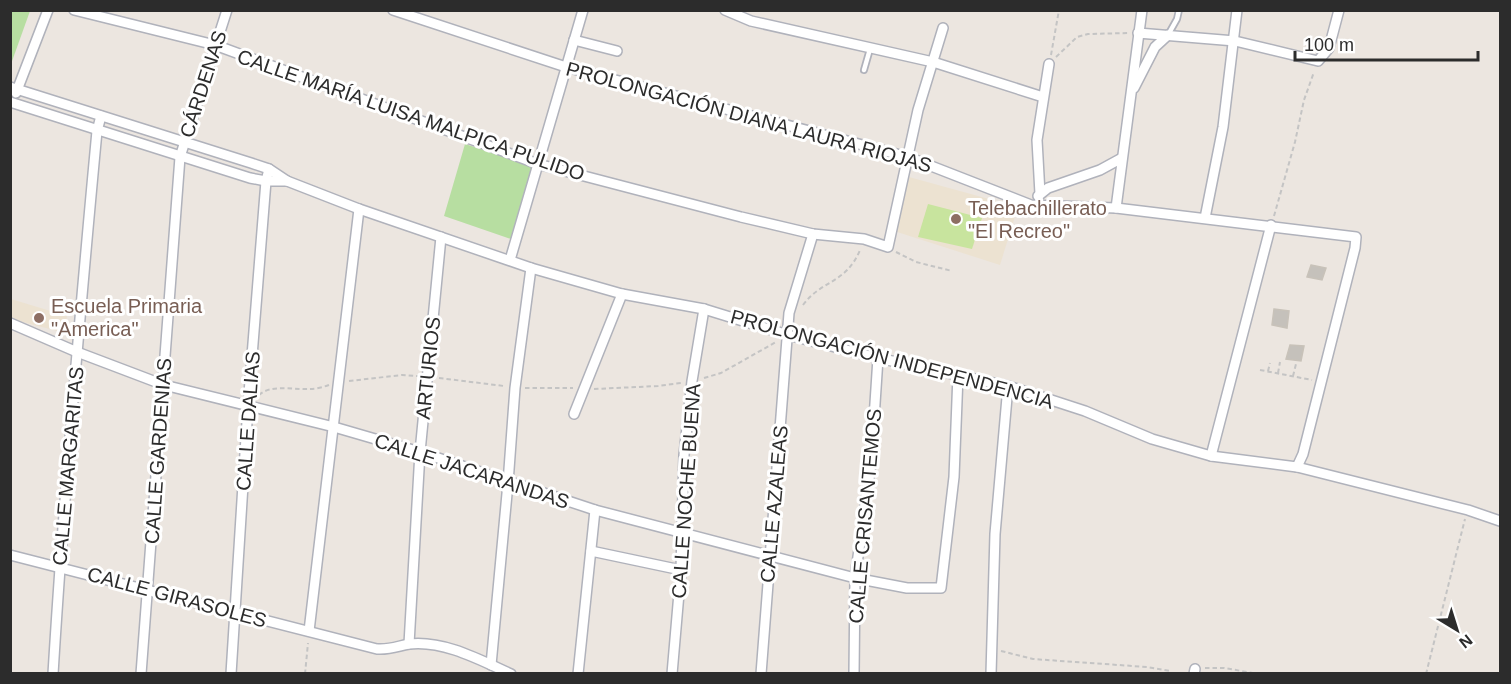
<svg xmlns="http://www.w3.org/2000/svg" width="1511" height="684" font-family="Helvetica,sans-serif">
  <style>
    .education { fill: #ece2d1 }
    .green { fill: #b7dea1 }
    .pitch { fill: #c8e49e }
    .building { fill: #c5c1bb; stroke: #c8c2b9; stroke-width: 1.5 }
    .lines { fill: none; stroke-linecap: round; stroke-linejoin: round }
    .lane-casing { stroke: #b0b2bb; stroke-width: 8 }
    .street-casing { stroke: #b0b2bb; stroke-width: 12 }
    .path { stroke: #c4c4c4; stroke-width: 2; stroke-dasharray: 4.5 3; stroke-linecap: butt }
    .lane { stroke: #fff; stroke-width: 4.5 }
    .street { stroke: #fff; stroke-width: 9 }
    .education-dot { fill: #8d6e63; stroke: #fff; stroke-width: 2 }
    .labels { text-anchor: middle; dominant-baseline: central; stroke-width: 6; stroke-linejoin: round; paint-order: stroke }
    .street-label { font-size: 20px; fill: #2c2c2c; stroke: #fff }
    .education-label { font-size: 20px; fill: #785e54; stroke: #fff; text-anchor: start }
  </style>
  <rect width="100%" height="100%" fill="#ece6e0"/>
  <g class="education">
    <path d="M909,177L1018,207L1000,265L894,231Z"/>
    <path d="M11,299L67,316L65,333L11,319Z"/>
  </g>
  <g class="green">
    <path d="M11,10L30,11L11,64L10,11Z"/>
    <path d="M465,144L535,166L511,239L444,216Z"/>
  </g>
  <path class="pitch" d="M928,204L982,218L972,249L918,237Z"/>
  <g class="building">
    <path d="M1311,265L1326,268L1322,280L1307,277Z"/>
    <path d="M1274,309L1289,311L1287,328L1272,325Z"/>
    <path d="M1290,345L1304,346L1301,361L1286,359Z"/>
  </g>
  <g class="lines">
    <g class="lane-casing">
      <g id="lane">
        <path d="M1168,35L1177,19L1179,10"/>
        <path d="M864,70L870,49"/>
      </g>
    </g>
    <g class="street-casing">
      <g id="street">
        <path d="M74,10L215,45L538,164L741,217L813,234L864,239L888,247L918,110L943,28"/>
        <path d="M393,10L566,67L908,157L1031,205L1116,208L1356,237L1355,248L1303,454L1297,467"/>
        <path d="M725,10L751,21L933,62L1043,97"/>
        <path d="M1138,33L1235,41L1318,61L1329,48L1339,10"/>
        <path d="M574,40L617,51"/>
        <path d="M10,87L251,163L269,169L287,181L359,209L531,268L622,294L704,309L788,335L878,358L1008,386L1085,411L1152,439L1211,456L1297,467L1468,510L1500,521"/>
        <path d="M1134,88L1155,47L1168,35"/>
        <path d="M16,93L48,10"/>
        <path d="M10,102L250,178L266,181H287"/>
        <path d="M1040,194L1037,140L1049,64"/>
        <path d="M1038,196L1048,188L1100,170L1122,158"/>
        <path d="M1116,208L1142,10"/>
        <path d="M1205,218L1223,127L1237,10"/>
        <path d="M510,260L583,10"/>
        <path d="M10,323L77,352L164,385L334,427L420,452L595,510L855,578L907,588H941L954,477L958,375"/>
        <path d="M574,414L622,294"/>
        <path d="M1211,456L1271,225"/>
        <path d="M591,551L681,570"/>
        <path d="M10,555L377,649C390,650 398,646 409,644C444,640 480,660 511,674"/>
        <path d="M309,631L359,209"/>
        <path d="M409,644L420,452L441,237"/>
        <path d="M491,665L508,483L515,388L531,268"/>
        <path d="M53,674C64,492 80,312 97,131L101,116"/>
        <path d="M141,674L180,157L227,10"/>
        <path d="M231,674L248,406L266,181L269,169"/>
        <path d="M578,674L595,510"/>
        <path d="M672,674L681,570L684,455L692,381L704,309"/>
        <path d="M761,674L789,313L813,234"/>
        <path d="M854,674L855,578L871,464L878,358"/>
        <path d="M991,674L995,534L1008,386"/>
        <path d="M1194,674L1195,669"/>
      </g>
    </g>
    <g class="path">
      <path d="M1051,55L1059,10"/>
      <path d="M1056,57L1077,37L1088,34L1129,33"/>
      <path d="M1274,216L1295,142L1304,100L1314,72"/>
      <path d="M896,252L916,262L952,271"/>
      <path d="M803,305C821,280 846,284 860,250"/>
      <path d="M1260,370L1312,380"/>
      <path d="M1268,371L1270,363"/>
      <path d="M1278,373L1280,362"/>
      <path d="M1293,376L1296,364"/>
      <path d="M439,378L504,386"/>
      <path d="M704,378L721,373L776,342"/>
      <path d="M349,381L402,375L418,376"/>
      <path d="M525,388H573"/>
      <path d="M594,389L658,386L681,383"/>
      <path d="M259,395C270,384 296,390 310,389C316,389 323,387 329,385"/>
      <path d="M1001,651L1033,659L1147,667L1170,671"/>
      <path d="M1205,668H1224L1259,674"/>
      <path d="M305,674L308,643"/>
      <path d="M1426,674L1465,519"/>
    </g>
    <use href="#lane" class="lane"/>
    <use href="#street" class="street"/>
  </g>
  <g class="education-dot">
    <circle cx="956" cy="219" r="6"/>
    <circle cx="39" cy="318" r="6"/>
  </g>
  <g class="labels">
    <g class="street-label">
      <text transform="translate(203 84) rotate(-72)">CÁRDENAS</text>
      <text transform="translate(411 115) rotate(19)">CALLE MARÍA LUISA MALPICA PULIDO</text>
      <text transform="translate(749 117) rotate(15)">PROLONGACIÓN DIANA LAURA RIOJAS</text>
      <text transform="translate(892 359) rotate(15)">PROLONGACIÓN INDEPENDENCIA</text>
      <text transform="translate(428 368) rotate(-84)">ARTURIOS</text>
      <text transform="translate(248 421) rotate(-86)">CALLE DALIAS</text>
      <text transform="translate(158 451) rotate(-86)">CALLE GARDENIAS</text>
      <text transform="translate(68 466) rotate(-85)">CALLE MARGARITAS</text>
      <text transform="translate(472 471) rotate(18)">CALLE JACARANDAS</text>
      <text transform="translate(686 491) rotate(-86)">CALLE NOCHE BUENA</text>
      <text transform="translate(774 504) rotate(-85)">CALLE AZALEAS</text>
      <text transform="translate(865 516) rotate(-85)">CALLE CRISANTEMOS</text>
      <text transform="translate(177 597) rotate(15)">CALLE GIRASOLES</text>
    </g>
    <g class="education-label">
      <text x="968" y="208">Telebachillerato<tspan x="968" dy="23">"El Recreo"</tspan></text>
      <text x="51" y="306">Escuela Primaria<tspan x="51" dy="23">"America"</tspan></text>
    </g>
  </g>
  <rect width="1511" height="684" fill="none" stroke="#2c2c2c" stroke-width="24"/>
  <g transform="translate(1457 630) rotate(142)" stroke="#ffffff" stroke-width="4.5" paint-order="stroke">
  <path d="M0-4.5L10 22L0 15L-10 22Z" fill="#2c2c2c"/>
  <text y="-9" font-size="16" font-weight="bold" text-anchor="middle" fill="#2c2c2c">N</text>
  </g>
  <path d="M1295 51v9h183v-9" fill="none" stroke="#2c2c2c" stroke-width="3"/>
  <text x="1304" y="51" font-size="18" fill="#2c2c2c" stroke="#ffffff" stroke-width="4.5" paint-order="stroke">100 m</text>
</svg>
